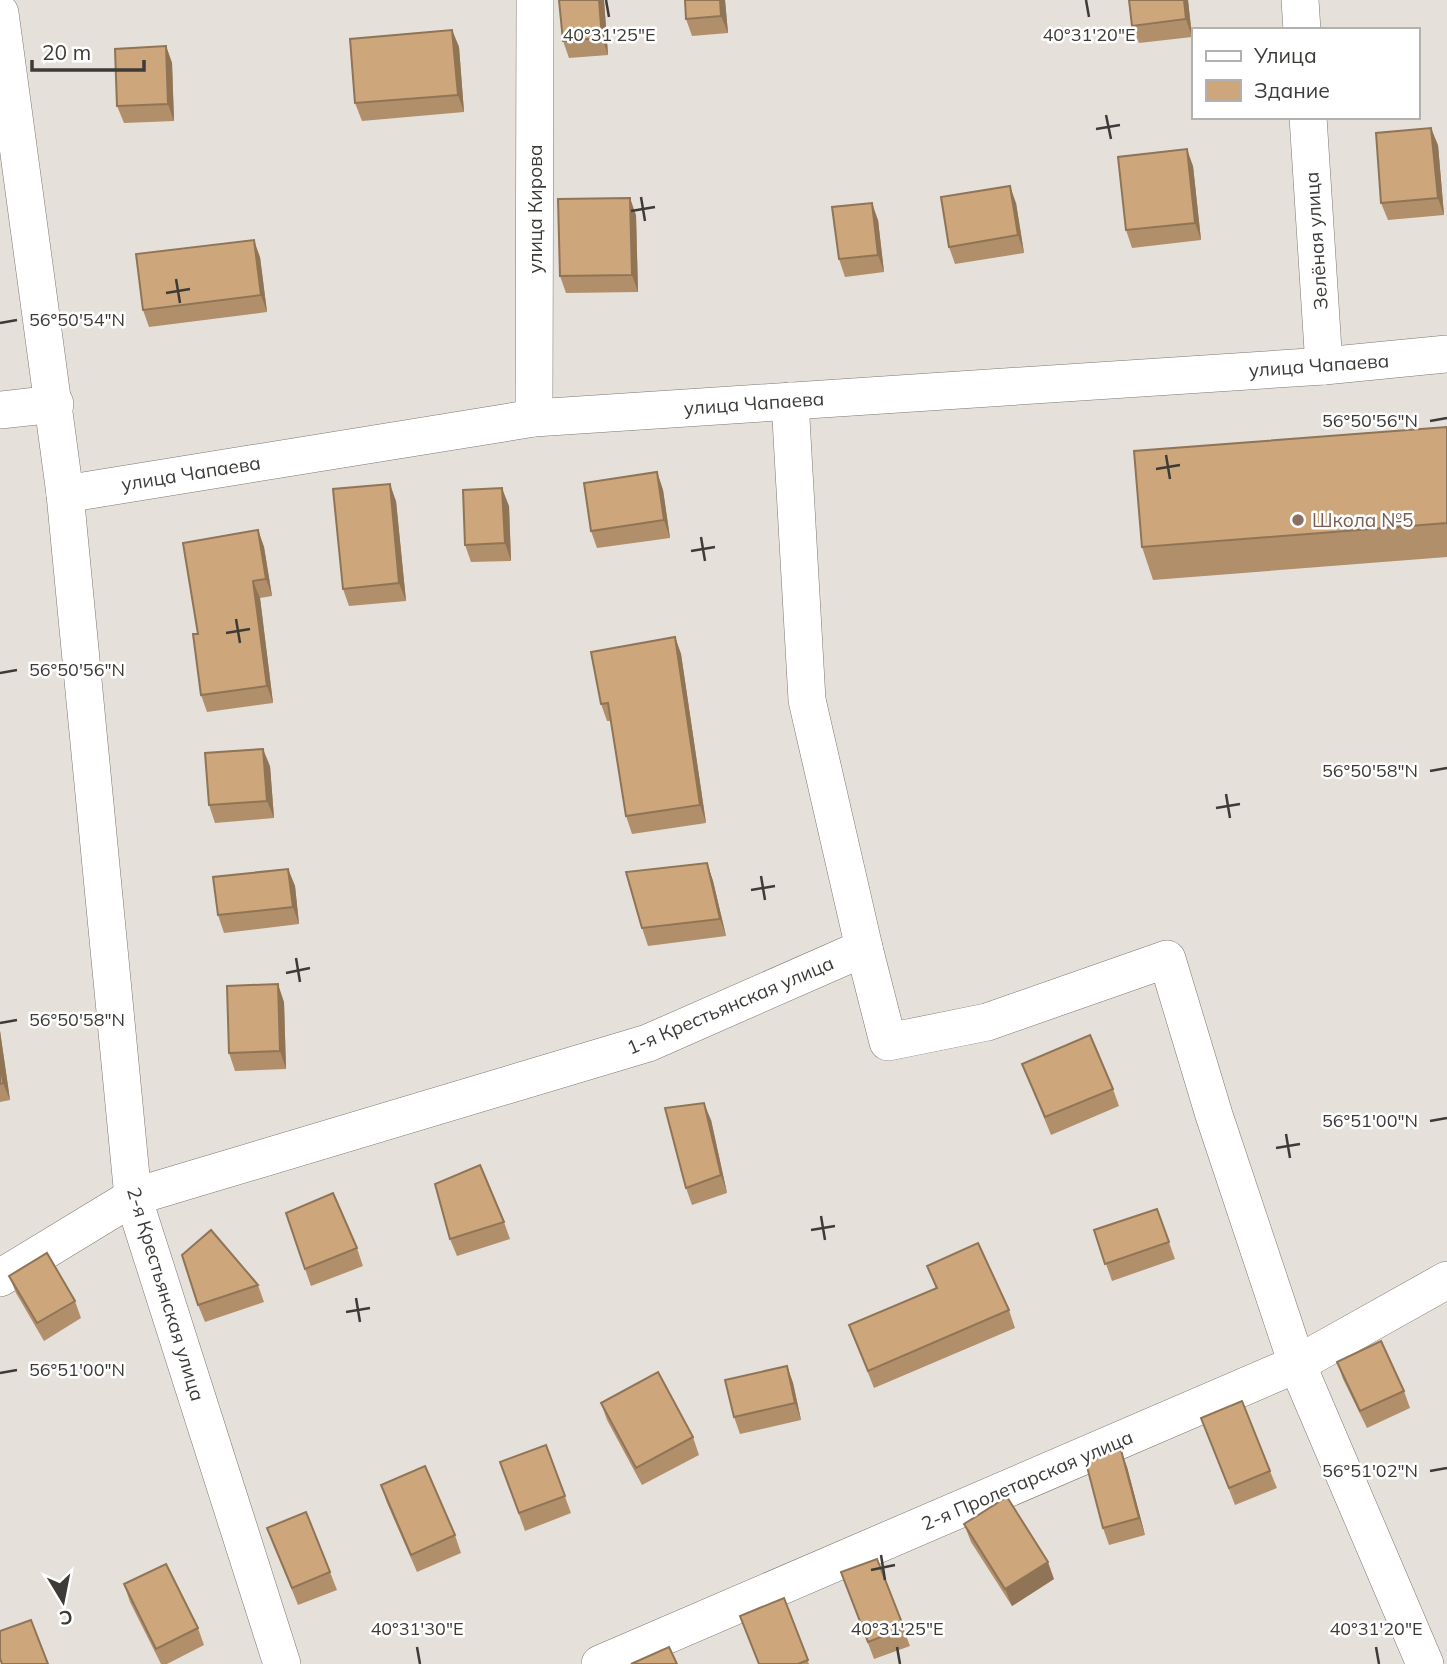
<svg xmlns="http://www.w3.org/2000/svg" width="1447" height="1664" font-family="Mulish,sans-serif">
  <style>
    .lines { fill: none; stroke-linecap: round; stroke-linejoin: round }
    .street-casing { stroke: #7c7771; stroke-width: 38 }
    .street { stroke: #fff; stroke-width: 37 }
    .wall { fill: #b08f6a }
    .shaded-wall { fill: #907456 }
    .building { fill: #cda67b; stroke: #907456; stroke-width: 2 }
    .ticks { fill: none; stroke: #3d3b38; stroke-width: 2.5 }
    .education-dot { fill: #8d6e63; stroke: #fff; stroke-width: 2.5 }
    .labels { text-anchor: middle; dominant-baseline: central; stroke-width: 5; stroke-linejoin: round; paint-order: stroke }
    .street-label { font-size: 19px; fill: #3d3b38; stroke: #fff }
    .education-label { font-size: 19px; fill: #785e54; stroke: #fff; text-anchor: start }
    .ticks-label { font-size: 18px; text-anchor: middle; fill: #3d3b38; stroke: #fff; stroke-width: 5; stroke-linejoin: round; paint-order: stroke }
  </style>
  <rect width="100%" height="100%" fill="#e6e0da"/>
  <g class="lines">
    <g class="street-casing">
      <g id="street">
        <path d="M1300,0L1302,30"/>
        <path d="M0,13L65,494L133,1197L282,1664"/>
        <path d="M1308,117L1324,366"/>
        <path d="M0,410L55,404"/>
        <path d="M534,418L535,0"/>
        <path d="M65,494L534,418L1324,366L1447,354"/>
        <path d="M864,948L888,1042L987,1022L1167,959L1214,1115L1297,1364L1425,1664"/>
        <path d="M0,1278L133,1197L648,1043L864,948L807,700L790,401"/>
        <path d="M600,1664L1297,1364L1447,1280"/>
      </g>
    </g>
    <use href="#street" class="street"/>
  </g>
  <g class="wall">
    <path d="M604,0L608,55L569,58L563,41Z"/>
    <path d="M685,0H725L728,33L692,36L686,19Z"/>
    <path d="M1188,0L1192,37L1139,43L1132,26Z"/>
    <path d="M452,30L459,47L464,112L362,121L355,103Z"/>
    <path d="M166,46L172,63L174,121L124,123L117,106Z"/>
    <path d="M1438,145L1444,215L1388,220L1381,203Z"/>
    <path d="M1193,166L1201,240L1132,248L1126,230Z"/>
    <path d="M1016,203L1024,253L955,264L949,247Z"/>
    <path d="M636,215L638,292L566,293L560,276Z"/>
    <path d="M878,220L884,272L845,277L839,259Z"/>
    <path d="M260,257L267,312L149,327L143,310Z"/>
    <path d="M1447,427V557L1153,580L1142,547Z"/>
    <path d="M657,472L663,490L670,538L597,548L591,531Z"/>
    <path d="M396,501L406,601L349,606L343,589Z"/>
    <path d="M509,506L511,561L471,562L465,545Z"/>
    <path d="M258,530L264,547L272,596L260,598L273,703L207,712L201,695L198,634Z"/>
    <path d="M675,637L681,654L706,823L632,834L626,816L611,721H607L601,704Z"/>
    <path d="M270,766L274,818L215,823L209,805Z"/>
    <path d="M707,863L713,881L726,936L648,946L642,928Z"/>
    <path d="M288,869L295,886L299,924L224,933L218,915Z"/>
    <path d="M284,1002L286,1069L235,1071L229,1053Z"/>
    <path d="M0,1031L10,1100L0,1102Z"/>
    <path d="M1022,1064L1113,1089L1119,1106L1051,1135Z"/>
    <path d="M711,1120L727,1193L692,1205L686,1188Z"/>
    <path d="M1157,1209L1175,1259L1112,1281L1094,1230Z"/>
    <path d="M504,1222L510,1239L457,1256L450,1239Z"/>
    <path d="M357,1248L363,1266L311,1286L305,1269Z"/>
    <path d="M927,1266L1009,1310L1015,1328L874,1388L849,1325L936,1288Z"/>
    <path d="M9,1276L75,1301L81,1318L44,1341L16,1293Z"/>
    <path d="M258,1285L264,1302L205,1322L198,1305Z"/>
    <path d="M1337,1362L1404,1391L1410,1408L1367,1428L1343,1379Z"/>
    <path d="M787,1366L793,1383L801,1420L740,1434L734,1417Z"/>
    <path d="M601,1403L693,1437L699,1455L642,1485L607,1420Z"/>
    <path d="M1201,1418L1270,1471L1277,1488L1235,1505Z"/>
    <path d="M546,1445L571,1513L525,1531L500,1462Z"/>
    <path d="M1127,1467L1145,1535L1109,1545L1103,1528Z"/>
    <path d="M381,1485L455,1535L461,1553L417,1572L387,1503Z"/>
    <path d="M964,1524L1054,1579L1012,1606L971,1542Z"/>
    <path d="M267,1528L330,1572L337,1590L298,1605Z"/>
    <path d="M877,1559L910,1646L874,1659L841,1572Z"/>
    <path d="M124,1584L198,1628L204,1645L167,1664H161L130,1602Z"/>
    <path d="M784,1598L809,1664H758Z"/>
  </g>
  <g class="shaded-wall">
    <path d="M599,0H604L608,55L602,38Z"/>
    <path d="M720,0H725L728,33L721,16Z"/>
    <path d="M1184,0H1188L1192,37L1186,19Z"/>
    <path d="M452,30L459,47L464,112L458,95Z"/>
    <path d="M166,46L172,63L174,121L168,104Z"/>
    <path d="M1431,128L1438,145L1444,215L1438,198Z"/>
    <path d="M1187,149L1193,166L1201,240L1195,223Z"/>
    <path d="M1010,186L1016,203L1024,253L1018,235Z"/>
    <path d="M630,198L636,215L638,292L632,275Z"/>
    <path d="M872,203L878,220L884,272L878,255Z"/>
    <path d="M254,240L260,257L267,312L261,295Z"/>
    <path d="M657,472L663,490L670,538L664,520Z"/>
    <path d="M390,484L396,501L406,601L399,583Z"/>
    <path d="M502,488L509,506L511,561L505,543Z"/>
    <path d="M258,530L264,547L272,596L266,579Z"/>
    <path d="M253,581L260,598L273,703L267,686Z"/>
    <path d="M675,637L681,654L706,823L700,805Z"/>
    <path d="M263,749L270,766L274,818L267,801Z"/>
    <path d="M707,863L713,881L726,936L720,919Z"/>
    <path d="M288,869L295,886L299,924L293,907Z"/>
    <path d="M278,984L284,1002L286,1069L280,1051Z"/>
    <path d="M0,1031L10,1100L3,1083L0,1059Z"/>
    <path d="M704,1103L711,1120L727,1193L721,1175Z"/>
    <path d="M787,1366L793,1383L801,1420L795,1403Z"/>
    <path d="M1121,1450L1127,1467L1145,1535L1139,1518Z"/>
    <path d="M1048,1562L1054,1579L1012,1606L1005,1589Z"/>
  </g>
  <g class="building">
    <path d="M559,0H599L602,38L563,41Z"/>
    <path d="M685,0H720L721,16L686,19Z"/>
    <path d="M1129,0H1184L1186,19L1132,26Z"/>
    <path d="M452,30L458,95L355,103L350,39Z"/>
    <path d="M166,46L168,104L117,106L115,49Z"/>
    <path d="M1431,128L1438,198L1381,203L1376,133Z"/>
    <path d="M1187,149L1195,223L1126,230L1118,157Z"/>
    <path d="M1010,186L1018,235L949,247L941,197Z"/>
    <path d="M630,198L632,275L560,276L558,199Z"/>
    <path d="M872,203L878,255L839,259L832,207Z"/>
    <path d="M254,240L261,295L143,310L136,254Z"/>
    <path d="M1447,427V523L1142,547L1134,451Z"/>
    <path d="M657,472L664,520L591,531L584,483Z"/>
    <path d="M390,484L399,583L343,589L333,489Z"/>
    <path d="M502,488L505,543L465,545L463,490Z"/>
    <path d="M258,530L266,579L253,581L267,686L201,695L193,634H198L183,543Z"/>
    <path d="M675,637L700,805L626,816L608,703L601,704L591,652Z"/>
    <path d="M263,749L267,801L209,805L205,753Z"/>
    <path d="M707,863L720,919L642,928L626,872Z"/>
    <path d="M288,869L293,907L218,915L213,877Z"/>
    <path d="M278,984L280,1051L229,1053L227,986Z"/>
    <path d="M1090,1035L1113,1089L1045,1117L1022,1064Z"/>
    <path d="M0,1059L3,1083L0,1084Z"/>
    <path d="M704,1103L721,1175L686,1188L665,1108Z"/>
    <path d="M480,1165L504,1222L450,1239L435,1184Z"/>
    <path d="M333,1193L357,1248L305,1269L286,1213Z"/>
    <path d="M1157,1209L1169,1242L1105,1264L1094,1230Z"/>
    <path d="M211,1230L258,1285L198,1305L182,1255Z"/>
    <path d="M978,1243L1009,1310L868,1371L849,1325L937,1288L927,1266Z"/>
    <path d="M47,1253L75,1301L37,1323L9,1276Z"/>
    <path d="M1381,1341L1404,1391L1360,1411L1337,1362Z"/>
    <path d="M787,1366L795,1403L734,1417L725,1380Z"/>
    <path d="M658,1372L693,1437L636,1468L601,1403Z"/>
    <path d="M1242,1401L1270,1471L1229,1488L1201,1418Z"/>
    <path d="M546,1445L565,1496L519,1513L500,1462Z"/>
    <path d="M1121,1450L1139,1518L1103,1528L1085,1459Z"/>
    <path d="M425,1466L455,1535L411,1555L381,1485Z"/>
    <path d="M1007,1497L1048,1562L1005,1589L964,1524Z"/>
    <path d="M306,1512L330,1572L292,1588L267,1528Z"/>
    <path d="M877,1559L904,1628L868,1642L841,1572Z"/>
    <path d="M166,1564L198,1628L156,1649L124,1584Z"/>
    <path d="M784,1598L808,1660L798,1664H759L740,1616Z"/>
    <path d="M31,1620L48,1664H2L0,1658V1631Z"/>
    <path d="M669,1647L677,1664H631Z"/>
  </g>
  <path class="ticks" d="M606,0L609,17M1086,0L1089,17M1106,115L1111,139M1096,129L1120,125M641,197L645,221M631,211L655,207M176,279L180,303M166,293L190,289M0,323L17,320M1430,421L1447,418M1166,455L1170,479M1156,469L1180,465M701,537L705,561M691,551L715,547M236,619L240,643M226,633L250,629M0,673L17,670M1430,771L1447,768M1226,794L1230,818M1216,808L1240,804M761,876L765,900M751,890L775,886M296,958L300,982M286,973L310,968M0,1023L17,1020M1430,1121L1447,1118M1286,1134L1290,1158M1276,1148L1300,1144M821,1216L825,1240M811,1230L835,1226M356,1298L360,1322M346,1312L370,1308M0,1373L17,1370M1430,1471L1447,1468M881,1555L885,1580M871,1570L895,1565M417,1647L420,1664M897,1647L900,1664M1376,1647L1379,1664"/>
  <circle class="education-dot" cx="1298" cy="520" r="7"/>
  <g class="labels">
    <g class="street-label">
      <text transform="translate(535 209) rotate(-90)">улица Кирова</text>
      <text transform="translate(1316 241) rotate(-94)">Зелёная улица</text>
      <text transform="translate(1319 365) rotate(-4)">улица Чапаева</text>
      <text transform="translate(754 403) rotate(-4)">улица Чапаева</text>
      <text transform="translate(191 473) rotate(-9)">улица Чапаева</text>
      <text transform="translate(730 1005) rotate(-23)">1-я Крестьянская улица</text>
      <text transform="translate(166 1294) rotate(73)">2-я Крестьянская улица</text>
      <text transform="translate(1027 1480) rotate(-23)">2-я Пролетарская улица</text>
    </g>
    <g class="education-label">
      <text x="1312" y="520">Школа №5</text>
    </g>
  </g>
  <g class="ticks-label">
    <text x="609" y="41">40°31'25"E</text>
    <text x="1089" y="41">40°31'20"E</text>
    <text x="77" y="326">56°50'54"N</text>
    <text x="1370" y="427">56°50'56"N</text>
    <text x="77" y="676">56°50'56"N</text>
    <text x="1370" y="777">56°50'58"N</text>
    <text x="77" y="1026">56°50'58"N</text>
    <text x="1370" y="1127">56°51'00"N</text>
    <text x="77" y="1376">56°51'00"N</text>
    <text x="1370" y="1477">56°51'02"N</text>
    <text x="417" y="1635">40°31'30"E</text>
    <text x="897" y="1635">40°31'25"E</text>
    <text x="1376" y="1635">40°31'20"E</text>
  </g>
  <rect x="1192" y="28" width="228" height="91" fill="#ffffff" stroke="#b1b1af" stroke-width="2"/>
  <rect x="1206" y="51" width="35" height="10" fill="#ffffff" stroke="#b1b1af" stroke-width="2"/>
  <text x="1254" y="63" font-size="21" fill="#3d3b38">Улица</text>
  <rect x="1206" y="80" width="35" height="21" fill="#cda67b" stroke="#b1b1af" stroke-width="2"/>
  <text x="1254" y="98" font-size="21" fill="#3d3b38">Здание</text>
  <g transform="translate(63 1601) rotate(170)" stroke="#ffffff" stroke-width="5" paint-order="stroke">
  <path d="M0-5L12 26L0 18L-12 26Z" fill="#3d3b38"/>
  <text y="-10" font-size="19" font-weight="bold" text-anchor="middle" fill="#3d3b38">С</text>
  </g>
  <path d="M32 60v10h112v-10" fill="none" stroke="#3d3b38" stroke-width="3.5"/>
  <text x="42" y="60" font-size="21" fill="#3d3b38" stroke="#ffffff" stroke-width="5" paint-order="stroke">20 m</text>
</svg>
